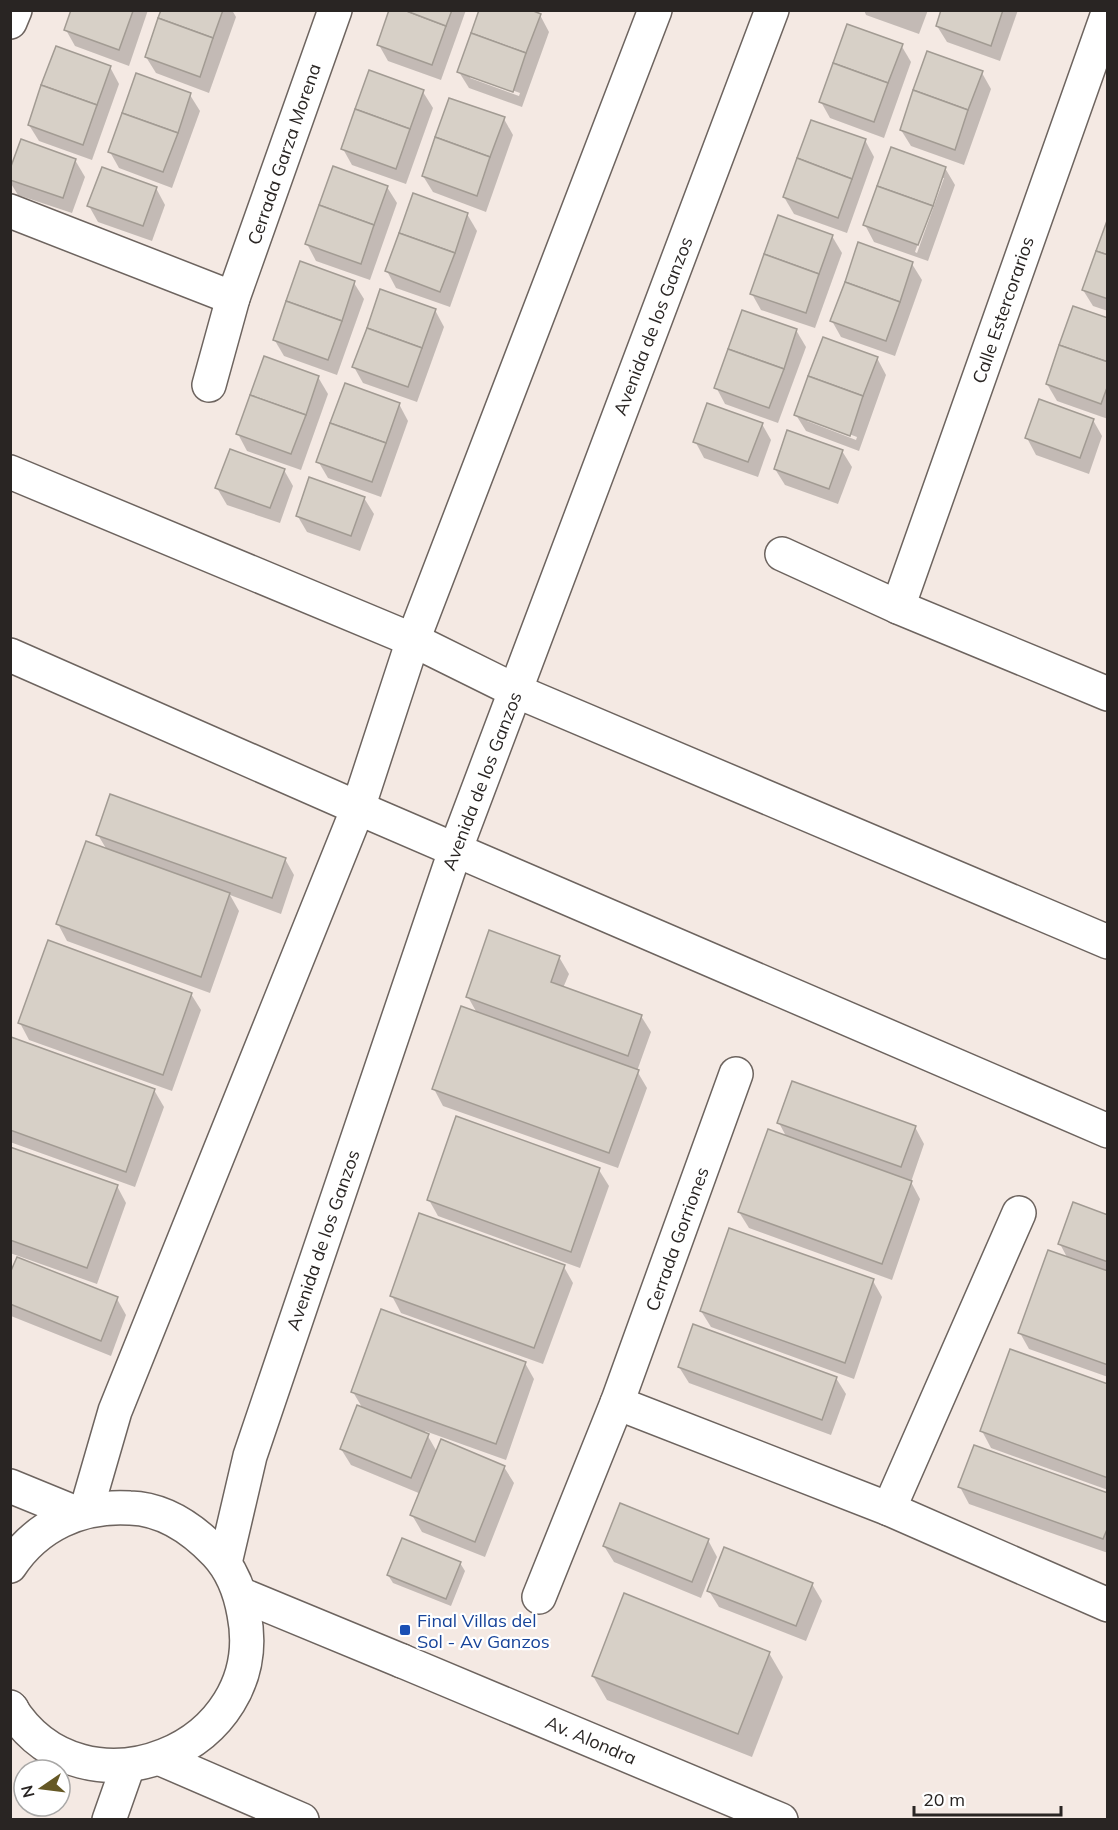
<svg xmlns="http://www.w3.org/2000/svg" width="1118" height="1830" font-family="Mulish,sans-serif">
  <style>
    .shadow { fill: #0003; fill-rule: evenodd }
    .building { fill: #d7d0c7; stroke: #a29b93; stroke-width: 1.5 }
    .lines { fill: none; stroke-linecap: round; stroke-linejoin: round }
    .minor-casing { stroke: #6d645f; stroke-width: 36 }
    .tertiary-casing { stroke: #6d645f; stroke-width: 36 }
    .secondary-casing { stroke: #6d645f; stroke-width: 36 }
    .minor { stroke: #fff; stroke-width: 33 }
    .tertiary { stroke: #fff; stroke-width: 33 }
    .secondary { stroke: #fff; stroke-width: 33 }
    .transit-dot { fill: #1a4fb4; stroke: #fff; stroke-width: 2 }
    .labels { text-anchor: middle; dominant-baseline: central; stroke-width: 4.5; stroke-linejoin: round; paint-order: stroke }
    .street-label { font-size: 18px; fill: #292523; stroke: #fff }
    .transit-label { font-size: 18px; fill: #164399; stroke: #fff; text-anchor: start }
  </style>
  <rect width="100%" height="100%" fill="#f4e9e3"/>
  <g class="shadow">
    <path d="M73,10H148L129,66L75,46L66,30Z"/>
    <path d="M163,10H232L236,17L209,93L156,73L146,57Z"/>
    <path d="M391,10H466L441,80L388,61L379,45Z"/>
    <path d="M864,10H928L919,34L866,15Z"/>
    <path d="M942,10H1018L1000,61L947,42L937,26Z"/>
    <path d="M540,15L549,32L522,107L469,88L459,72ZM470,75L520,93L519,96L470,78Z"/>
    <path d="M901,45L911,62L884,138L830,118L821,102Z"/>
    <path d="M110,67L119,84L92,160L39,141L29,125Z"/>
    <path d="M982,73L991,89L964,165L911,146L901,130Z"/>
    <path d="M423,92L433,108L406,184L352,165L343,149Z"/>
    <path d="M190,95L200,111L172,188L119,168L110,152Z"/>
    <path d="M504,119L513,135L486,212L433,192L423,176Z"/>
    <path d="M865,140L874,157L847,233L794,214L784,197Z"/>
    <path d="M75,160L85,177L72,213L18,195L10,182V173Z"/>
    <path d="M945,168L955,185L928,261L874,242L865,225ZM941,178H944L917,253L915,252Z"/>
    <path d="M387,187L397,203L370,280L316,261L307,244Z"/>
    <path d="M156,188L165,205L152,241L98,222L89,206Z"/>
    <path d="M467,214L477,231L450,307L396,288L387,271Z"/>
    <path d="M1108,222V311L1093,306L1083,290Z"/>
    <path d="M832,236L842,253L815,328L761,310L752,294Z"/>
    <path d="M912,264L922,280L895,356L841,337L832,321Z"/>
    <path d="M354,283L364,299L337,375L284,356L274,339Z"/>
    <path d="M435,310L444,327L417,402L363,383L354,367Z"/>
    <path d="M1108,320V419L1057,401L1047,384Z"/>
    <path d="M796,330L806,347L778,423L725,404L716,387Z"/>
    <path d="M877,358L886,375L859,451L806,431L796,415ZM807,418L857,437L856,440L807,421Z"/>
    <path d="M318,377L328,394L301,470L247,451L238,434Z"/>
    <path d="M399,404L408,421L381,497L328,478L318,461Z"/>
    <path d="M1093,420L1102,436L1089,474L1036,455L1027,438Z"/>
    <path d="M762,424L771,440L758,477L704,458L695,441Z"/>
    <path d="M842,451L852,467L838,504L785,485L775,469Z"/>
    <path d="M284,470L293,486L280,523L227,505L217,488Z"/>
    <path d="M364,498L374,514L360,551L307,532L297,515Z"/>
    <path d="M98,835L285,859L294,875L281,914L230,895L239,911L210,993L67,941L58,924L107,850Z"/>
    <path d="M559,957L569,974L563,988L641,1016L651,1032L637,1071L647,1088L618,1168L443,1106L434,1089L477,1013L468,997Z"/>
    <path d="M191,994L201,1010L172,1091L29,1040L20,1023Z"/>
    <path d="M12,1039L154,1090L164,1107L135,1187L10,1142Z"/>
    <path d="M457,1118L599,1170L609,1186L580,1268L438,1216L429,1200Z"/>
    <path d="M779,1123L915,1127L924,1144L911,1182L920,1199L892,1280L749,1228L739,1212L787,1138Z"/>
    <path d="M10,1148L117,1186L126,1203L97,1284L10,1253Z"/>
    <path d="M1108,1217V1377L1029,1349L1020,1333L1068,1259L1060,1244Z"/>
    <path d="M564,1267L573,1283L543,1364L401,1313L392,1296Z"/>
    <path d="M10,1277L117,1299L126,1315L111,1356L11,1316Z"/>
    <path d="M873,1281L882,1297L854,1379L711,1327L701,1311Z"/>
    <path d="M525,1363L534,1379L506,1460L425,1431L437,1452L504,1467L514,1483L485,1557L422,1532L412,1515L421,1494L351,1465L341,1449L363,1409L353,1392Z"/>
    <path d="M679,1367L836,1378L846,1394L831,1435L689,1383Z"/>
    <path d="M1108,1385V1490L991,1448L982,1431Z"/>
    <path d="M960,1487L1108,1495V1553L969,1504Z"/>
    <path d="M708,1540L717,1557L701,1598L614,1562L604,1546Z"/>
    <path d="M460,1563L465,1571L451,1606L393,1583L388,1575Z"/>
    <path d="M812,1584L822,1601L806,1641L719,1607L709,1591Z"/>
    <path d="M769,1653L783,1677L752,1757L607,1700L593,1676Z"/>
  </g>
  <g class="building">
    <path d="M71,10L133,11L119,50L64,30Z"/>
    <path d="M161,10H223L213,38L158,18Z"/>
    <path d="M389,10H404L446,26L432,65L377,45Z"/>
    <path d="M404,10H452L446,26Z"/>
    <path d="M479,10H531L541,14L526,53L471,33Z"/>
    <path d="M941,10H1003L991,46L936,26Z"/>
    <path d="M158,18L213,38L200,77L145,57Z"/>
    <path d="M847,24L903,44L888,83L833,63Z"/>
    <path d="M471,33L526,53L513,92L457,72Z"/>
    <path d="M56,46L111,66L97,105L41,85Z"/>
    <path d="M927,51L983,71L968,110L913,90Z"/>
    <path d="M833,63L888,83L874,122L819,102Z"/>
    <path d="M369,70L424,90L410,129L355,109Z"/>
    <path d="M136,73L191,93L178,133L122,113Z"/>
    <path d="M41,85L97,105L83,145L28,125Z"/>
    <path d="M913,90L968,110L955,150L900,130Z"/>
    <path d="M449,98L505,117L490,157L435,137Z"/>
    <path d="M355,109L410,129L396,169L341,149Z"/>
    <path d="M122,113L178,133L163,172L108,152Z"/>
    <path d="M811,120L866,139L852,179L797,158Z"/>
    <path d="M435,137L490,157L477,196L422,176Z"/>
    <path d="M21,139L76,159L63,198L10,180V169Z"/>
    <path d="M891,147L946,167L933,206L877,186Z"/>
    <path d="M797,158L852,179L838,218L783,197Z"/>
    <path d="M333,166L388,186L374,225L319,205Z"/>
    <path d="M102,167L157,187L143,226L87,206Z"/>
    <path d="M877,186L933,206L918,245L863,225Z"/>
    <path d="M413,193L468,213L455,253L399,233Z"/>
    <path d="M319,205L374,225L361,264L305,244Z"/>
    <path d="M778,215L833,235L819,274L764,254Z"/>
    <path d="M1108,218V255L1096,251Z"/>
    <path d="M399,233L455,253L440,292L385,271Z"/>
    <path d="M858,242L913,262L900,302L845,282Z"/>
    <path d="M1096,251L1108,255V299L1082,290Z"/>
    <path d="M764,254L819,274L806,313L750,294Z"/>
    <path d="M300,261L355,281L342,321L286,301Z"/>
    <path d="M845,282L900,302L886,341L830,321Z"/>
    <path d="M380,289L436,309L422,348L367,328Z"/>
    <path d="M286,301L342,321L328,360L273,340Z"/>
    <path d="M1073,306L1108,318V362L1059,345Z"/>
    <path d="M742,310L797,329L784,369L728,349Z"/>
    <path d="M367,328L422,348L408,387L352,367Z"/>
    <path d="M823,337L878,357L863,396L808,376Z"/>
    <path d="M1059,345L1108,362V385L1101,404L1046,384Z"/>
    <path d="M728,349L784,369L769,408L714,388Z"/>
    <path d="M264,356L319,376L306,415L250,395Z"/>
    <path d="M808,376L863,396L850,436L794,415Z"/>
    <path d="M345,383L400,403L386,443L330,423Z"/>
    <path d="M250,395L306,415L291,454L236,434Z"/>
    <path d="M1039,399L1094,419L1080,458L1025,438Z"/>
    <path d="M707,403L763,423L748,462L693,442Z"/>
    <path d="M330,423L386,443L372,482L316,462Z"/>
    <path d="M787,430L843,450L829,489L774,469Z"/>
    <path d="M230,449L285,469L270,508L215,488Z"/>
    <path d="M309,477L365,497L351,536L296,516Z"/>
    <path d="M110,794L286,858L272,898L96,835Z"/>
    <path d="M86,841L230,893L201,977L56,924Z"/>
    <path d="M489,930L560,956L551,982L642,1015L628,1056L466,997Z"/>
    <path d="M48,940L192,993L163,1075L18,1023Z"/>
    <path d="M461,1006L639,1070L609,1153L432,1089Z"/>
    <path d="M11,1037L155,1089L126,1172L10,1130Z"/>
    <path d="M792,1081L916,1126L901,1167L777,1123Z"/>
    <path d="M456,1116L600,1168L571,1252L427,1200Z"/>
    <path d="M768,1129L912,1181L882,1264L738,1212Z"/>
    <path d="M10,1147L118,1185L87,1268L10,1240Z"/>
    <path d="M1073,1202L1108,1215V1262L1058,1244Z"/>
    <path d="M419,1213L565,1265L534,1348L390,1296Z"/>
    <path d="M729,1228L874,1279L845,1363L700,1311Z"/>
    <path d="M1048,1250L1108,1271V1365L1018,1333Z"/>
    <path d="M17,1257L118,1297L101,1341L10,1304V1273Z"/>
    <path d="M381,1309L526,1362L496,1444L351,1392Z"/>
    <path d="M693,1324L837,1377L822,1420L678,1367Z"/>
    <path d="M1010,1349L1108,1384V1478L980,1431Z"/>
    <path d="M357,1405L429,1434L411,1478L340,1449Z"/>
    <path d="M441,1439L505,1466L475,1542L410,1515Z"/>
    <path d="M974,1445L1108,1493V1527L1103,1539L958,1487Z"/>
    <path d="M620,1503L709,1539L692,1582L603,1546Z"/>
    <path d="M402,1538L461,1562L446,1599L387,1575Z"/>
    <path d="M724,1547L813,1583L796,1626L707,1591Z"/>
    <path d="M624,1593L770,1652L738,1734L592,1676Z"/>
  </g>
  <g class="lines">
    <g class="minor-casing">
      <g id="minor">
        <path d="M10,22L15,10"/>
        <path d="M10,211L233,298"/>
        <path d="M209,385L233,298L335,10"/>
        <path d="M782,554L898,607L1108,694"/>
        <path d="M898,607L1108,13"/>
        <path d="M617,1403L889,1509L1108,1605"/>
        <path d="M889,1509L1019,1213"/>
        <path d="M240,1594L402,1661"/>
        <path d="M539,1597L617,1403L736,1074"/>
      </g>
    </g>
    <g class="tertiary-casing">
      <g id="tertiary">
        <path d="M86,1511L115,1411L358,808L413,640L655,10"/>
        <path d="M225,1563L250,1456L456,848L772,10"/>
        <path d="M10,1566C37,1525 81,1505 130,1508C164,1509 193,1529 216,1553C232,1570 240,1591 244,1614C271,1749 83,1825 10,1707"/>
        <path d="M109,1820L128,1766"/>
      </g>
    </g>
    <g class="secondary-casing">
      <g id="secondary">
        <path d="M10,472L413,640L516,691L1108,942"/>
        <path d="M10,655L358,808L1108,1131"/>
        <path d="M10,1486L76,1513"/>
        <path d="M402,1661L781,1820"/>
        <path d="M10,1708L12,1709"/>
        <path d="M161,1759L302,1820"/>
      </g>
    </g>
    <use href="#minor" class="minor"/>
    <use href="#tertiary" class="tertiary"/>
    <use href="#secondary" class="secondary"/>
  </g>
  <rect class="transit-dot" x="399" y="1624" width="12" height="12" rx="3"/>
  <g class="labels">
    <g class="street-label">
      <text transform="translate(284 154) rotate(-71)">Cerrada Garza Morena</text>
      <text transform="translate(1003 310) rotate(-71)">Calle Estercorarios</text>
      <text transform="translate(653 326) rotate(-69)">Avenida de los Ganzos</text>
      <text transform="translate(482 781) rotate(-69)">Avenida de los Ganzos</text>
      <text transform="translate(677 1239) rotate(-70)">Cerrada Gorriones</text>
      <text transform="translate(323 1240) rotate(-71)">Avenida de los Ganzos</text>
      <text transform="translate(591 1740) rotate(23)">Av. Alondra</text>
    </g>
    <g class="transit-label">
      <text x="417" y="1620">Final Villas del<tspan x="417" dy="21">Sol - Av Ganzos</tspan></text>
    </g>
  </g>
  <rect width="1118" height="1830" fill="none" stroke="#292523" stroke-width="24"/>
  <g transform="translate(42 1788) rotate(256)"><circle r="28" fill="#ffffff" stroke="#a9a8a7" stroke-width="1.5"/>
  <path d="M0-4.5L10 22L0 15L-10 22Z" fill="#655825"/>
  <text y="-9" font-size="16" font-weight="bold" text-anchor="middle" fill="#292523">N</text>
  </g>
  <path d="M914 1806v9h147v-9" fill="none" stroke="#292523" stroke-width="3"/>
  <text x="923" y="1806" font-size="18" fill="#292523" stroke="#ffffff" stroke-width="4.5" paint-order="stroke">20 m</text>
</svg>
